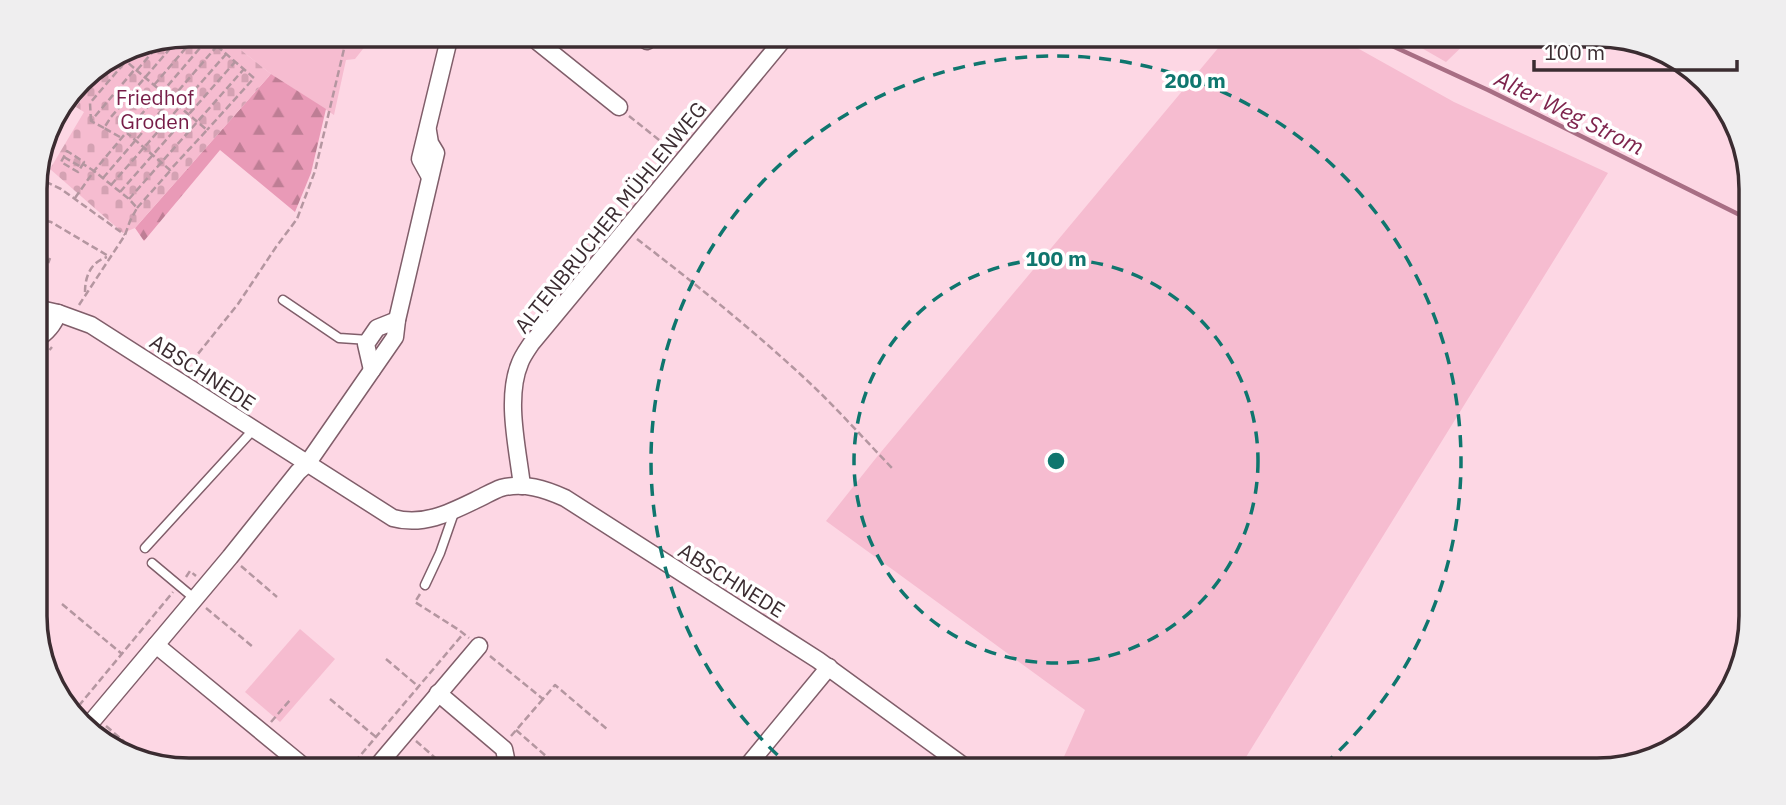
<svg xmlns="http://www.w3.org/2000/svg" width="1786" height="805" font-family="'IBM Plex Sans',sans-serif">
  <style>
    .green { fill: #f6bcd0 }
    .forest { fill: url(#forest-firs) }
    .cemetery { fill: url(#cemetery-stones) }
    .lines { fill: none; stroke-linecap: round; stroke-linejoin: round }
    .stream { stroke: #a86e84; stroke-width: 4.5 }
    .lane-casing { stroke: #805e6a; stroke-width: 11 }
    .street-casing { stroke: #805e6a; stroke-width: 19 }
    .path { stroke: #b496a0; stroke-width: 2.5; stroke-dasharray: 7 3.5; stroke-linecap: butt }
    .lane { stroke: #fff; stroke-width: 8 }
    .street { stroke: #fff; stroke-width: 16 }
    .ring { fill: none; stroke: #0f766e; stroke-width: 3.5; stroke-dasharray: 12 9 }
    .labels { text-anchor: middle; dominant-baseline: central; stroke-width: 7; stroke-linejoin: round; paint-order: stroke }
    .park-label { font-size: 21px; fill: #761c47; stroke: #fff }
    .street-label { font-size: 21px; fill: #3b2c31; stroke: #fff }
    .water-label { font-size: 23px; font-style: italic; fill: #7f254e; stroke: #fff }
    .rim { fill: none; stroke: #3b2c31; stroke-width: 3.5 }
    .centre { fill: #0f766e; stroke: #fff; stroke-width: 3.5 }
    .ring-label { font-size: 21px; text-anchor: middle; font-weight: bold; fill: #0f766e; stroke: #fff; stroke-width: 7; stroke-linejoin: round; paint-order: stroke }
  </style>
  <defs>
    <pattern id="forest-firs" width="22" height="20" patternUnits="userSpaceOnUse" patternTransform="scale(1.75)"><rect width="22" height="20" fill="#e99ab7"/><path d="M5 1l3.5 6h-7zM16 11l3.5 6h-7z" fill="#be7e95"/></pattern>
    <pattern id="cemetery-stones" width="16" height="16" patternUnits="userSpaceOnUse" patternTransform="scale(1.75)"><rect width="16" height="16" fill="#f6bcd0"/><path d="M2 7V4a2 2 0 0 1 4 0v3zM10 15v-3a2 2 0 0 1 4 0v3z" fill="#d4a2b3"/></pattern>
  </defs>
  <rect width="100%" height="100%" fill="#fdd7e4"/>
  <g class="green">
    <path d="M222,35H374L355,59L346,60L334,115L271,74Z"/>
    <path d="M1229,35H1334L1454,102L1608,173L1238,770H1058L1085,710L826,521L876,458Z"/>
    <path d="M1399,35H1474L1446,62Z"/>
    <path d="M300,629L335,659L280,722L245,692Z"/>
  </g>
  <path class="forest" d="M271,74L326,109L311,173L295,212L220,150L144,241L135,228Z"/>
  <path class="cemetery" d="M189,35H222L271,74L135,228L123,233L50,169L84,112L76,107L111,59L131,47Z"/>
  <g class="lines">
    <path class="stream" d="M1374,35L1388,44L1488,90L1750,220"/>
    <g class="lane-casing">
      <g id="lane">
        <path d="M283,300L339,338L369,340"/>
        <path d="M145,548L253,430"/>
        <path d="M152,563L195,599"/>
        <path d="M425,585L440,553L455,510"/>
      </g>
    </g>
    <g class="street-casing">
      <g id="street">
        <path d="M535,35L538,42L619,107"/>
        <path d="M639,35L647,41"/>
        <path d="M430,177L420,159L450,35"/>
        <path d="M36,308L58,313L91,325L393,518C425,527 453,511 482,497C488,494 495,490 501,488C524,482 545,489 565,498L818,660L969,770"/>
        <path d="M36,339C47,333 54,324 58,313"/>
        <path d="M372,370L366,344L377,328L397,320"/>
        <path d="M522,486C518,450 505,398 520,363C522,357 527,350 531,344L787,35"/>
        <path d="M156,645L308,770"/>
        <path d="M438,693L504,749L508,768"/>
        <path d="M88,726L230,557L298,472L307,464L395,337L397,320L436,153L430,143L428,131"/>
        <path d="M374,770L479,646"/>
        <path d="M744,770L829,667"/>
      </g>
    </g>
    <g class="path">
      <path d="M199,35C206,40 211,40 217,46L254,78L207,130"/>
      <path d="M134,68L126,61L140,45"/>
      <path d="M137,70L163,40"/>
      <path d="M154,85L197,35"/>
      <path d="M629,116L673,151"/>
      <path d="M91,121L90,103L126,61"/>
      <path d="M104,128L91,121L135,69L207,130L170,170L127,133"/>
      <path d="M120,137L104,128L111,117L180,37"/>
      <path d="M64,157L81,167"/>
      <path d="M36,177L61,189L125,235"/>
      <path d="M103,178L217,46"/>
      <path d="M111,185L227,53"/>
      <path d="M120,192L235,62"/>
      <path d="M75,198L94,171L83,164L84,162L67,151L61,162L78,172L83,164"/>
      <path d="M129,199L244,69"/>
      <path d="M137,208L170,171"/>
      <path d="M41,231L47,221L51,222L110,257"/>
      <path d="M637,239C698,286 758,334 814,387C841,413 866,441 892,468"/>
      <path d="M36,252L49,261"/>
      <path d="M85,292C85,276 91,262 107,257"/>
      <path d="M38,293L50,258"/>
      <path d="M79,305L125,235L130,221L137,208L129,199L94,171L161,91L164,90L206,41"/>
      <path d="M36,366L52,347"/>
      <path d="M185,370L238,304L276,247L297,219L315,171L344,49L352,35"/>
      <path d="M241,566L277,597"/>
      <path d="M186,577L190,571L196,576"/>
      <path d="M420,594L415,602L459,630L469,638"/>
      <path d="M62,604L122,654"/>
      <path d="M206,608L253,647"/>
      <path d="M490,656L543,699L555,685L608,730"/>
      <path d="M386,659L419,687"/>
      <path d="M57,685L79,705"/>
      <path d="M330,699L376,737"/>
      <path d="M72,714L173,592"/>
      <path d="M271,722L290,700"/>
      <path d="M106,726L148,762"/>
      <path d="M516,730L562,770"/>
      <path d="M511,736L543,699"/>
      <path d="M416,741L449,770"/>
      <path d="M348,770L463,634"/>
      <path d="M483,770L491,760"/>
    </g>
    <use href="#lane" class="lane"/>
    <use href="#street" class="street"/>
  </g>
  <g class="ring">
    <circle cx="1056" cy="461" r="202"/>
    <path d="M793 769A405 405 0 1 1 1319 769"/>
  </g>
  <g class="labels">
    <g class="park-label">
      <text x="155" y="97">Friedhof<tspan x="155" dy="24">Groden</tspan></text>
    </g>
    <g class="street-label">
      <text transform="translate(610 217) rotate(-51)">ALTENBRUCHER MÜHLENWEG</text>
      <text transform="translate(203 372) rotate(33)">ABSCHNEDE</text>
      <text transform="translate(732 580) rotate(32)">ABSCHNEDE</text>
    </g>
    <g class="water-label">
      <text transform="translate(1570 112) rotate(26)">Alter Weg Strom</text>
    </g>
  </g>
  <path d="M0 0H1786V805H0ZM189 47H1597A142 142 0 0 1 1739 189V616A142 142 0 0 1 1597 758H189A142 142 0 0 1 47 616V189A142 142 0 0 1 189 47Z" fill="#efeeef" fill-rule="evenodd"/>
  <path class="rim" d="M189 47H1597A142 142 0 0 1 1739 189V616A142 142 0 0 1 1597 758H189A142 142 0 0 1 47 616V189A142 142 0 0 1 189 47Z"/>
  <circle cx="1056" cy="461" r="10" class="centre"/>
  <g class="ring-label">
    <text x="1195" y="88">200 m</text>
    <text x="1056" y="266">100 m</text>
  </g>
  <path d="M1534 60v10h203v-10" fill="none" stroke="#3b2c31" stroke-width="3.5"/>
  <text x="1544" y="60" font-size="21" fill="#3b2c31" stroke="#ffffff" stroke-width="5" paint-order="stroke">100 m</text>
</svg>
